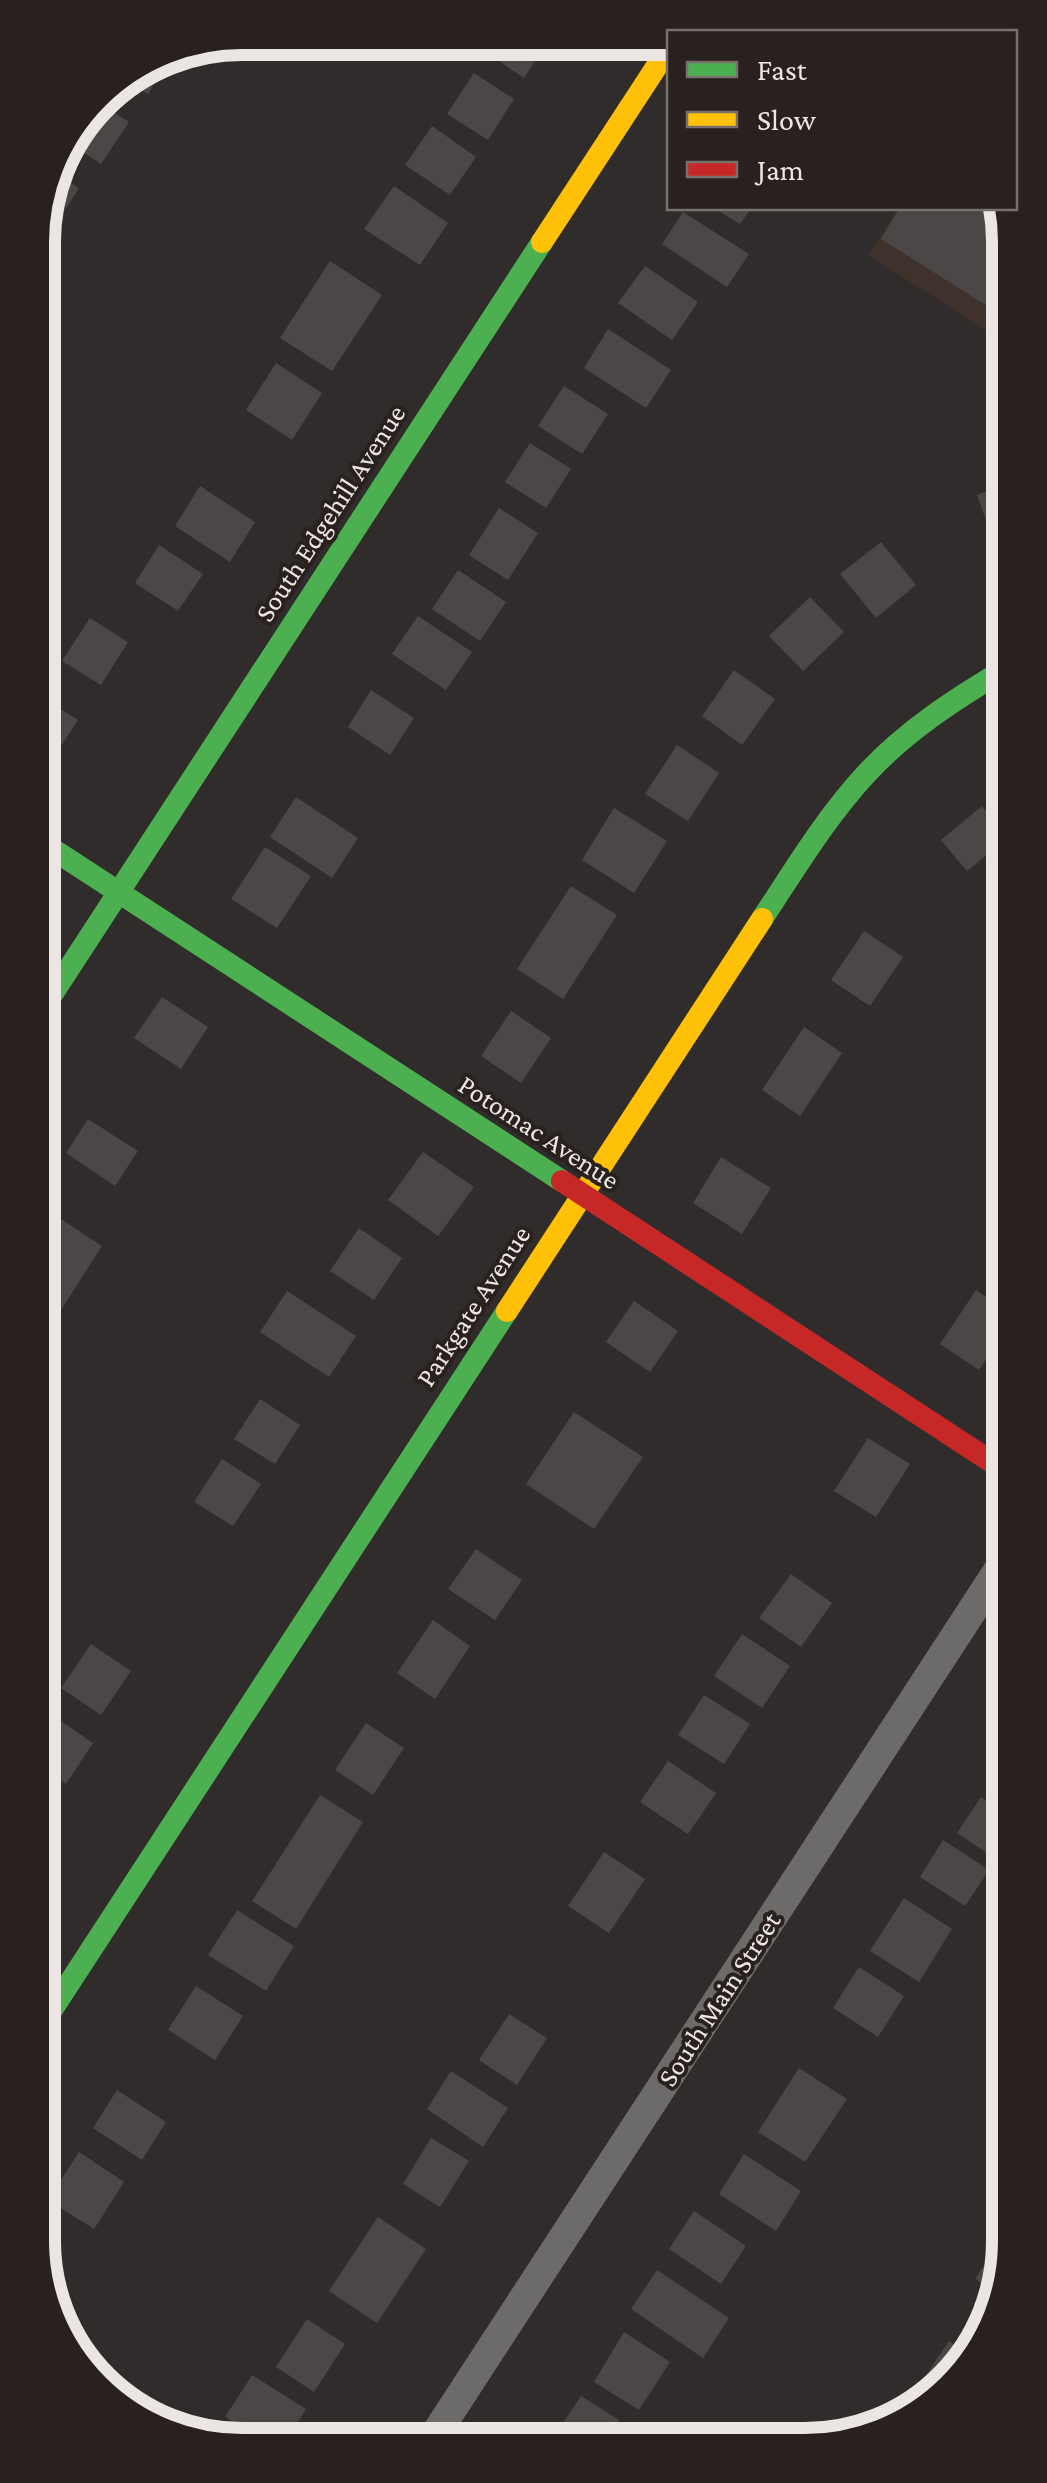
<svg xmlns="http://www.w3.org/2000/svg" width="1047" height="2483" font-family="'Crimson Pro',serif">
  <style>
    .built { fill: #3f322d }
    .building { fill: #4b4746 }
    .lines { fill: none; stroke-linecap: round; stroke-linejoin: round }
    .street { stroke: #6c6b6a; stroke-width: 30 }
    .fast { stroke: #4caf50; stroke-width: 22 }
    .slow { stroke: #ffc107; stroke-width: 22 }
    .jam { stroke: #c62828; stroke-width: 22 }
    .labels { text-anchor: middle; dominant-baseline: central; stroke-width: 8; stroke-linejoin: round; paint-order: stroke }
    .street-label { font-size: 28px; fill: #ebe6e4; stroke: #29211e }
    .rim { fill: none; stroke: #ebe6e4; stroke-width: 12 }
  </style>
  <rect width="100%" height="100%" fill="#302c2b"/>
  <path class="built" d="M899,208H1003V341L868,255Z"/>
  <g class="building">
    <path d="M474,39L540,40L546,44L524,78L472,43Z"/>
    <path d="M174,51L148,94L123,78L165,53Z"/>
    <path d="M474,73L514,99L488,140L447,114Z"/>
    <path d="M97,102L129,122L101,164L66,141Z"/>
    <path d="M432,126L476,157L450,195L405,165Z"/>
    <path d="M53,172L79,188L49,234L38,227Z"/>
    <path d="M394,186L448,223L420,265L364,229Z"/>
    <path d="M714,208H751L740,224Z"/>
    <path d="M900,208H1003V316L881,239Z"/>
    <path d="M683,212L749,254L727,287L662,244Z"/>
    <path d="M330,261L382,295L332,371L280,338Z"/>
    <path d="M645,266L698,302L672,340L618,303Z"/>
    <path d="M608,329L671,370L646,408L584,368Z"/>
    <path d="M276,363L322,393L292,440L246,410Z"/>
    <path d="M564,386L608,414L582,454L538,426Z"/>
    <path d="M530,443L571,469L546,508L505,482Z"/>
    <path d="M1004,485V549L997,551L977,495Z"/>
    <path d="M200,486L255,522L230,562L175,526Z"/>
    <path d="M499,508L538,533L508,580L469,555Z"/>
    <path d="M881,542L916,585L876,618L840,574Z"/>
    <path d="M159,545L203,574L178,611L135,583Z"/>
    <path d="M458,570L506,602L480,641L432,609Z"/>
    <path d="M810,597L844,632L803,671L769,636Z"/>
    <path d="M418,616L472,652L446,690L392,654Z"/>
    <path d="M90,618L128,642L101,685L62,661Z"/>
    <path d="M734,670L775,699L742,745L702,716Z"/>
    <path d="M371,690L414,718L390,755L348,727Z"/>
    <path d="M43,698L78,720L48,766L40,761L39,703Z"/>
    <path d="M677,745L719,773L688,821L645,794Z"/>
    <path d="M296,797L358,838L332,878L270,837Z"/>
    <path d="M982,806L1005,834V840L967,871L941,840Z"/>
    <path d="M614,808L667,841L634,893L582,860Z"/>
    <path d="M265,847L311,876L277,928L231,899Z"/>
    <path d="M571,886L617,915L563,999L517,969Z"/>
    <path d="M864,931L903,957L870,1006L831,980Z"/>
    <path d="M162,997L208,1027L181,1069L134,1038Z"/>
    <path d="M511,1011L551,1038L521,1083L481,1056Z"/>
    <path d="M804,1027L842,1053L800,1116L762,1090Z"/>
    <path d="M88,1119L138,1151L115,1186L66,1153Z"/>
    <path d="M423,1152L474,1187L438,1236L388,1200Z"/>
    <path d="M721,1157L771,1188L742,1234L693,1203Z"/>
    <path d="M41,1206L102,1246L52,1324L41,1317Z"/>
    <path d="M359,1228L402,1258L374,1300L330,1271Z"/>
    <path d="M1006,1243V1280L989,1269Z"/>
    <path d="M976,1290L1006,1311V1329L979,1370L940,1344Z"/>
    <path d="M287,1291L356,1336L329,1377L260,1332Z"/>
    <path d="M634,1301L678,1331L650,1372L606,1342Z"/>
    <path d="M260,1399L300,1425L275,1464L234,1439Z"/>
    <path d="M574,1412L643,1457L594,1529L526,1484Z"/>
    <path d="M868,1438L910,1464L876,1517L834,1491Z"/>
    <path d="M222,1459L261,1484L233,1526L194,1502Z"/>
    <path d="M476,1549L522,1580L495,1620L448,1589Z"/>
    <path d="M791,1574L832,1603L801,1647L759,1618Z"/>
    <path d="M433,1620L470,1646L435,1699L397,1673Z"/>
    <path d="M742,1634L790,1666L762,1708L714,1676Z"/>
    <path d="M91,1644L131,1671L101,1715L61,1688Z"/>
    <path d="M704,1695L750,1724L724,1764L678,1735Z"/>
    <path d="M61,1721L93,1743L66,1784L43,1768V1749Z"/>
    <path d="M366,1723L404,1748L373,1795L335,1770Z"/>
    <path d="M1008,1759V1782L997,1775Z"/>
    <path d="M668,1761L716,1793L688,1834L640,1802Z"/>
    <path d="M43,1787L60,1798L43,1824Z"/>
    <path d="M320,1795L363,1822L296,1929L252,1901Z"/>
    <path d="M981,1797L1008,1814V1840L996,1859L957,1833Z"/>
    <path d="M943,1840L989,1870L965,1906L920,1877Z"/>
    <path d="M604,1852L645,1879L609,1933L568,1906Z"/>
    <path d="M904,1898L952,1929L919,1982L870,1951Z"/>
    <path d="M237,1910L294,1946L266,1991L208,1955Z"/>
    <path d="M859,1967L904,1996L878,2037L833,2008Z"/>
    <path d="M196,1986L243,2016L215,2060L168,2030Z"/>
    <path d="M509,2014L547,2038L517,2085L479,2060Z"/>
    <path d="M799,2068L847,2099L805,2162L758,2132Z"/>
    <path d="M451,2071L508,2108L483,2147L427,2109Z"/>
    <path d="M117,2090L166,2122L142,2160L93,2128Z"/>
    <path d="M431,2138L469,2161L440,2207L403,2184Z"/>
    <path d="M79,2152L124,2182L94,2229L48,2200Z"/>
    <path d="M744,2154L801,2191L776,2231L719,2194Z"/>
    <path d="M694,2211L746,2246L721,2284L669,2249Z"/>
    <path d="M378,2217L426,2249L377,2323L329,2291Z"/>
    <path d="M1000,2241L1009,2247V2253L995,2292L975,2279Z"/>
    <path d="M657,2270L729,2318L703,2358L631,2309Z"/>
    <path d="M307,2319L345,2344L314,2392L276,2367Z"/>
    <path d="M624,2332L670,2362L639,2410L594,2382Z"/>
    <path d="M949,2341L971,2356L967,2366L927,2393L918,2387Z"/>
    <path d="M252,2375L306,2409L286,2441H264L225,2417Z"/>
    <path d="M581,2396L619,2420L606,2440H562L555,2435Z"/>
    <path d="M874,2416L883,2422L861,2436Z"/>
  </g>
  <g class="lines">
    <path class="street" d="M431,2441L1007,1557"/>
    <g class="fast">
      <path d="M40,841L562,1181"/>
      <path d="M762,919C795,869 826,817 867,773C906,731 955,699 1004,670"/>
      <path d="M40,1013L542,242"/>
      <path d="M44,2022L507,1311"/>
    </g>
    <g class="slow">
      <path d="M542,242L670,46"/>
      <path d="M507,1311L762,919"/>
    </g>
    <path class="jam" d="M562,1181L1007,1472"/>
  </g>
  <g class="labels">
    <g class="street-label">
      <text transform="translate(330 513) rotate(-57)">South Edgehill Avenue</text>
      <text transform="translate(539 1132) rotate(33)">Potomac Avenue</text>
      <text transform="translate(473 1306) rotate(-57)">Parkgate Avenue</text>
      <text transform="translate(719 1999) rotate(-57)">South Main Street</text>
    </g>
  </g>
  <path d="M0 0H1047V2483H0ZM242 55H805A187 187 0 0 1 992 242V2241A187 187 0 0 1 805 2428H242A187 187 0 0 1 55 2241V242A187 187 0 0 1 242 55Z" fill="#29211e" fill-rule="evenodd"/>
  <path class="rim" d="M242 55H805A187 187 0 0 1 992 242V2241A187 187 0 0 1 805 2428H242A187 187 0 0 1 55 2241V242A187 187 0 0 1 242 55Z"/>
  <rect x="667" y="30" width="350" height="180" fill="#29211e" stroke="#77706d" stroke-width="2.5"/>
  <rect x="687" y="62" width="50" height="15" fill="#4caf50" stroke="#77706d" stroke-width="2.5"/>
  <text x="757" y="80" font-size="30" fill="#ebe6e4">Fast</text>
  <rect x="687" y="112" width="50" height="15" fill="#ffc107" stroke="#77706d" stroke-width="2.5"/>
  <text x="757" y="130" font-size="30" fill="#ebe6e4">Slow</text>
  <rect x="687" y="162" width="50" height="15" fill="#c62828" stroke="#77706d" stroke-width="2.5"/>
  <text x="757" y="180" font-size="30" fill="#ebe6e4">Jam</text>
</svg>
